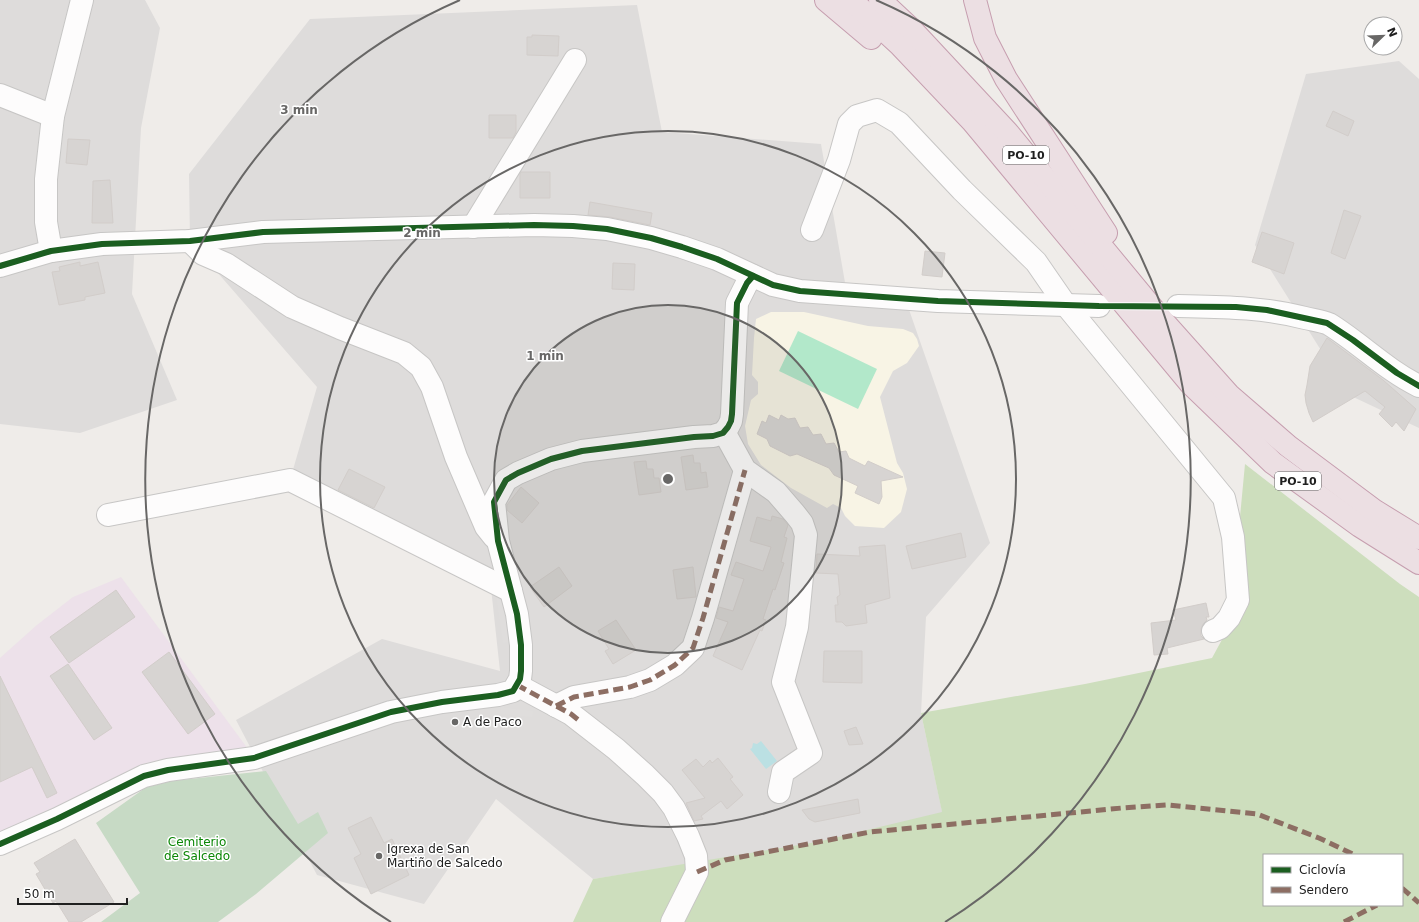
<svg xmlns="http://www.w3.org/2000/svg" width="1419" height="922" font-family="'DejaVu Sans',sans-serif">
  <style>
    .residential { fill: #dedcdb }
    .industrial { fill: #ede1ea }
    .education { fill: #f8f4e5 }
    .forest { fill: #cddebd; fill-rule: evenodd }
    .cemetery { fill: #c7dac5 }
    .pitch { fill: #b2e8ca }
    .parking { fill: #dfdddc }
    .water { fill: #bbe0e3 }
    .building { fill: #d7d4d2; stroke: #d2cdca }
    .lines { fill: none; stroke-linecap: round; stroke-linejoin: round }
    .minor-casing { stroke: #c7c6c5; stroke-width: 24 }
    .highway-casing { stroke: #c69eaf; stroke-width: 24 }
    .minor { stroke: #fdfcfc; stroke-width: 22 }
    .highway { stroke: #ecdfe3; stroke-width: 22 }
    .quiet { stroke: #8d6e63; stroke-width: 5; stroke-dasharray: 10 5; stroke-linecap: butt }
    .cycleway-casing { stroke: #fff; stroke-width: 8 }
    .cycleway { stroke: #1b5e20; stroke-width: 6 }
    .ring { fill: none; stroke: #686766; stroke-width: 2 }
    .poi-dot { fill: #686766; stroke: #fff; stroke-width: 1.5 }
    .labels { text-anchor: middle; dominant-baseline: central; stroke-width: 3; stroke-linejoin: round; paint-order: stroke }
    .shield { fill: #fff; stroke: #636363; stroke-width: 1 }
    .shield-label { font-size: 11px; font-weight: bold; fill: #202020 }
    .poi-label { font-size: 12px; fill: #202020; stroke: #fff; text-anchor: start }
    .park-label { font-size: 12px; fill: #0b8706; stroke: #fff }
    .centre { fill: #686766; stroke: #fff; stroke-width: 2 }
    .ring-label { font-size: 12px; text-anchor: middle; font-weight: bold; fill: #686766; stroke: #fff; stroke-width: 3; stroke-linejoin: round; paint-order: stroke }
  </style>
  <rect width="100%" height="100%" fill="#efece9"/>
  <g class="residential">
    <path d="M0,0H145L160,28L141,128L132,294L177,400L80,433L0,424Z"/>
    <path d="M637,5L662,132L821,144L847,294L905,298L990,543L926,617L921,713L945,825L593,879L496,799L424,904L317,875L236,720L382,639L500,671L491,588L290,480L317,387L190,241L189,174L310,19Z"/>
    <path d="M1399,61L1419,79V428L1349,395L1255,245L1306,74Z"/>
  </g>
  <path class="industrial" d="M121,577L248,749L0,837V658L37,625L73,597Z"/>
  <path class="education" d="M771,312H804L868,326L903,329L913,333L917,339L919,346L907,363L893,371L880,397L897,463L903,473L907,489L901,512L884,528L855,526L845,516L841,508L833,504L827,508L791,488L761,465L748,444L745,426L751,400L758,394V382L752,375L754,338L756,319Z"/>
  <path class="forest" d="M1245,464L1400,584L1419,597V922H573L593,879L817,842L942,812L921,713L1085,684L1212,658L1243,601L1238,538ZM1264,855H1402V905H1264Z"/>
  <path class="cemetery" d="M266,771L298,824L318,812L328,833L256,894L218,922H101L140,893L96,823L152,783Z"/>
  <path class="pitch" d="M798,331L877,369L858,409L779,371Z"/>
  <g class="parking">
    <path d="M507,592L514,641L503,643L496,594Z"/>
    <path d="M501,707L533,711L532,717L500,714Z"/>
  </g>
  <path class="water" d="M761,741L777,761L766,769L750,749L752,748L753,743L757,744Z"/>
  <g class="building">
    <path d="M532,35L559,36L558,56L527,55V37H532Z"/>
    <path d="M1333,111L1354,121L1348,136L1326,126Z"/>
    <path d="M489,115H516V132L513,138H489Z"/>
    <path d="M68,139L90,140L87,165L66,163Z"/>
    <path d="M521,172H550V198H520V174Z"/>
    <path d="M110,180L113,223H92L93,181Z"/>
    <path d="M590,202L652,213L650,225L610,217L588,215Z"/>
    <path d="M1344,210L1361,216L1345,259L1331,253Z"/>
    <path d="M1262,232L1294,243L1284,274L1252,262Z"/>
    <path d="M925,251L945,253L942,277L922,275Z"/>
    <path d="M80,262V266L98,262L105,293L85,297V300L59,305L52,272L60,271L59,267Z"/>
    <path d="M613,263L635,264L634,290L612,289Z"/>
    <path d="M1327,338L1383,380L1416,409L1404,431L1396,422L1392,427L1379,414L1385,407L1365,391L1313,422L1309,413L1306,403L1305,395L1307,385L1310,366Z"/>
    <path d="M769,415L779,420L781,415L788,419L795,418L800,428L808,427L813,435L821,434L826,444L834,443L839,452L846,451L849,458L865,466L868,461L903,477L881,481L882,497L879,504L855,493L858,486L834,475L829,468L797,454L790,456L770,446L767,439L757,434L762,421L766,423Z"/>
    <path d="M693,455L694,463H700L701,473L706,472L708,487L686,490L681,457Z"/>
    <path d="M646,461L647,469H653L654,478H659L661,492L639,495L634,462Z"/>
    <path d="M349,469L385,487L374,508L338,490Z"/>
    <path d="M521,487L539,503L522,523L507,510V505Z"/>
    <path d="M772,516L783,519L788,525L784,537L787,538L781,562L784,563L775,590L773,589L763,619L766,620L762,631L760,630L742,670L713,656L728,622L716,618L719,607L733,611L744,579L731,575L736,562L763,571L771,547L750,541L757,517L771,521Z"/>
    <path d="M961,533L966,557L912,569L906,546Z"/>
    <path d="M885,545L890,598L865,605L867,623L846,626L842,622H836L835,605H838L837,597L840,595L838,574L816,573L817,554L860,556L859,547Z"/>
    <path d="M559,567L572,586L544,607L530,587Z"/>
    <path d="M693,567L696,597L677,599L673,570Z"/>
    <path d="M116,590L135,617L69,663L50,637Z"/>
    <path d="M1206,603L1209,617H1206L1207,620L1203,624L1201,629V636L1204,639L1167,648L1168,654L1154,655L1151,623L1176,620L1173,610Z"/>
    <path d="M616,620L636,650L613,664L605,651L609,649L598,631Z"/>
    <path d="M824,651H862V683L823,682Z"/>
    <path d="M169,652L215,714L188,734L142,672Z"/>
    <path d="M68,664L112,728L94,740L50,676Z"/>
    <path d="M0,676L57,793L47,798L32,767L0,782Z"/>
    <path d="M856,727L863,744L849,745L844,731Z"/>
    <path d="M718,758L733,777L730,779L743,795L727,809L721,801L701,816L703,819L694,821L686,803L705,798L682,770L696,759L703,767L710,760L712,763Z"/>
    <path d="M858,799L860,813L815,822L809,819L802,810Z"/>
    <path d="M371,817L384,843L392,839L409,875L371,894L354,858L361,854L348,828Z"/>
    <path d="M75,839L114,902L81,922H69L56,901L53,903L36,874L40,872L34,863Z"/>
  </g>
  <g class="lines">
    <g class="minor-casing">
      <g id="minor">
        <path d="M0,95L53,116"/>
        <path d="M473,227L575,60"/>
        <path d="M812,230L839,160L849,124L857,116L877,110L899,123L962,190L1036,262L1065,304L1224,498L1233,537L1238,600L1229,618L1220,628L1213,631"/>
        <path d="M190,241L203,254L226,264L292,307L340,328L404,353L421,367L432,387L456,457L486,527L494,537"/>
        <path d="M51,251L46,222V179L53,116L82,0"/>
        <path d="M0,266L51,251L102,244L190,241L263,232L534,225L573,226L607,229L651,238L682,247L717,259L773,285L800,291L938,301L1099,306"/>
        <path d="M1178,306C1221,307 1263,307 1305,318C1313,320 1322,321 1329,324C1360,343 1386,370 1419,386"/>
        <path d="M723,433L728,439L745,470L776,492L795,514L802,523L806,535L797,627L783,682L811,753L783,772L779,792"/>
        <path d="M108,515L290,480L511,591"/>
        <path d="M517,685L571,714L616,749L645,775L663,793L674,808L688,836L696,856L697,872L672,922"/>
        <path d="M556,706L574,697L630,687L650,680L675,665L693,648L703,618L745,470"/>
        <path d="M0,844L57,819L144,776L168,770L254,758L391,712L442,702L498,695L513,691L520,679L521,671V645L517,614L498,541L494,502L506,480L518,473L551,459L582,451L694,437L713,436L723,433L728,427L731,421L732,414L737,303L747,283L753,276"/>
      </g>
    </g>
    <g class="highway-casing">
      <g id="highway">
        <path d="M826,0L871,38"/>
        <path d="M851,0L900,45L973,122L1190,383L1273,463L1360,526L1419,563"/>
        <path d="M880,0L911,29L1007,132L1162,320L1229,395L1288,446L1375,511L1419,538"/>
        <path d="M975,0L985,38L1006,79L1106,233"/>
      </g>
    </g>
    <use href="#minor" class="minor"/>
    <use href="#highway" class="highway"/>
    <g class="quiet">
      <path d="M517,685L571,714L581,722"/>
      <path d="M556,706L574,697L630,687L650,680L675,665L693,648L703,618L745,470"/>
      <path d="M697,872L725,860L870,832L1122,808L1167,805L1257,814L1319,838L1355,855"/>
      <path d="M1402,888L1419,903"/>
      <path d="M1344,922L1377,905"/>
    </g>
    <g class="cycleway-casing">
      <g id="cycleway">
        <path d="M0,266L51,251L102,244L190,241L263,232L534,225L573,226L607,229L651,238L682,247L717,259L773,285L800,291L938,301L1099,306L1236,307L1267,310L1327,323L1353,340L1397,373L1419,386"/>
        <path d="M0,844L57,819L144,776L168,770L254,758L391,712L442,702L498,695L513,691L520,679L521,671V645L517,614L498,541L494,502L506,480L518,473L551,459L582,451L694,437L713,436L723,433L728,427L731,421L732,414L737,303L747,283L753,276"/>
      </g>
    </g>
    <use href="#cycleway" class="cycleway"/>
  </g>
  <circle cx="668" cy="479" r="174" fill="#686766" fill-opacity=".12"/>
  <g class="ring">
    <circle cx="668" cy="479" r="174"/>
    <circle cx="668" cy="479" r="348"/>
    <path d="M391 922A522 522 0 0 1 460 0M876 0A522 522 0 0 1 945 922"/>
  </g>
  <g class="poi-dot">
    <circle cx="455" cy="722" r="4"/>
    <circle cx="379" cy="856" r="4"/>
  </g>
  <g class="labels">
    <g class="shield">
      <rect x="1003" y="146" width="46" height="18" rx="3"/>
      <rect x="1275" y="472" width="46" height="18" rx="3"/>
    </g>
    <g class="shield-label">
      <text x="1026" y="155">PO-10</text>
      <text x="1298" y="481">PO-10</text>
    </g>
    <g class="poi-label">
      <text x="463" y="722">A de Paco</text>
      <text x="387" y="849">Igrexa de San<tspan x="387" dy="14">Martiño de Salcedo</tspan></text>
    </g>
    <g class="park-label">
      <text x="197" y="842">Cemiterio<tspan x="197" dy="14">de Salcedo</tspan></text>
    </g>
  </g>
  <circle cx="668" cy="479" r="6" class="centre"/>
  <g class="ring-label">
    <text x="299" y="114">3 min</text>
    <text x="422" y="237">2 min</text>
    <text x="545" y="360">1 min</text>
  </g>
  <rect x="1263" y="854" width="140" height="52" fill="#ffffff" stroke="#a6a6a6"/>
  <rect x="1271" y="867" width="20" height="6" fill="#1b5e20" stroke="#a6a6a6"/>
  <text x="1299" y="874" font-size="12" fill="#202020">Ciclovía</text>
  <rect x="1271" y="887" width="20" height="6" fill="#8d6e63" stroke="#a6a6a6"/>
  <text x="1299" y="894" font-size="12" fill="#202020">Sendero</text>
  <g transform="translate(1383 36) rotate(67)"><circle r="19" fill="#ffffff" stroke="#a6a6a6"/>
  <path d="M0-3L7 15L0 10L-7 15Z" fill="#686766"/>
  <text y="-6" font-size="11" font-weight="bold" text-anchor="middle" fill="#202020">N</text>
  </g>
  <path d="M18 898v6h109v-6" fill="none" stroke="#202020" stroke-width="2"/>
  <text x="24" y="898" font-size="12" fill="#202020" stroke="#ffffff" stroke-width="3" paint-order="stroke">50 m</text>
</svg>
